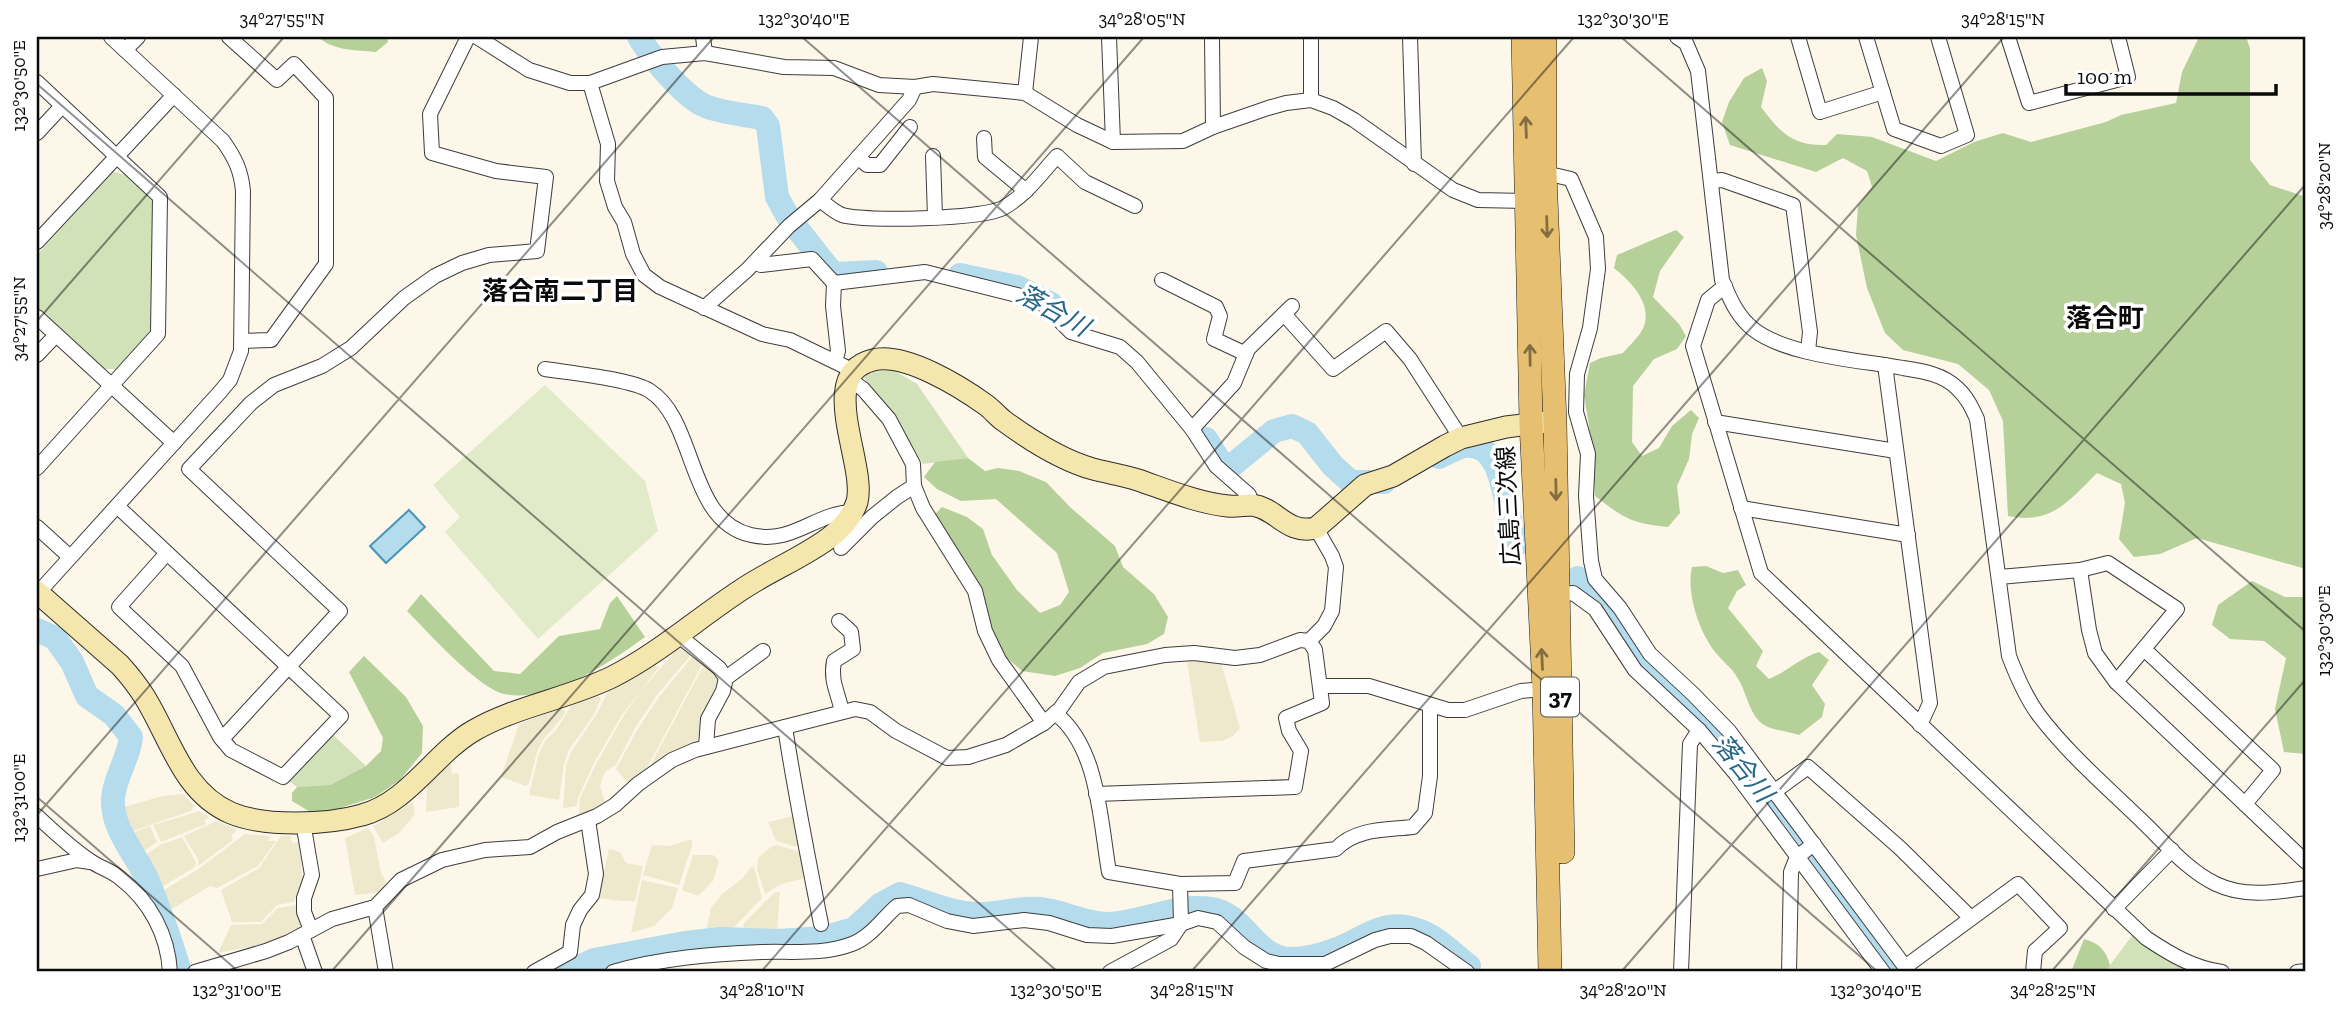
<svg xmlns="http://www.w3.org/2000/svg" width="2343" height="1009" font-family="'Zilla Slab','Noto Sans JP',serif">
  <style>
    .farmland { fill: #eee9cd }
    .green { fill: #d1e1b8 }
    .forest { fill: #b6d09a }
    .pitch { fill: #e1eac9 }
    .water { fill: #b5dced; stroke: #4695ba; stroke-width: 2 }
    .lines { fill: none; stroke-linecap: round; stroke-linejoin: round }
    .river { stroke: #b5dced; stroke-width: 24 }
    .street-casing { stroke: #3d3d3d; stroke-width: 16 }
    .secondary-casing { stroke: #2c2c2c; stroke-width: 23 }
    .primary-casing { stroke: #1b1b1b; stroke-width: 24 }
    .street { stroke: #fff; stroke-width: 14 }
    .secondary { stroke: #f4e6ac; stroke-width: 21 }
    .primary { stroke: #e6bf70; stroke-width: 23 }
    .oneway { stroke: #836e42 }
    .ticks { fill: none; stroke: #0a0a0a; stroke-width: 2; stroke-opacity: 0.45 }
    .labels { text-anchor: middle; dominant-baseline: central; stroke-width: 7; stroke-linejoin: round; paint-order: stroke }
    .shield { fill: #fff; stroke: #545454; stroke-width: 2 }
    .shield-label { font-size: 23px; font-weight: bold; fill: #0a0a0a }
    .street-label { font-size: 24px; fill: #0a0a0a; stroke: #fff }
    .neighbourhood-label { font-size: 26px; font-weight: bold; fill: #0a0a0a; stroke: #fff }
    .water-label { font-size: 26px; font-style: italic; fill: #256689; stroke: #fff }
    .neatline { fill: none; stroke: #0a0a0a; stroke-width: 2.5 }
    .ticks-label { font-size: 18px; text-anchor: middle; fill: #0a0a0a }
  </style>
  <rect width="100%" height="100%" fill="#fcf7e9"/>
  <g class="farmland">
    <path d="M682,648L691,655L657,695L635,728L616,765L606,771L602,779L600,787L606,805L579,816L580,798L597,762L623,717L640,692L676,650Z"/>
    <path d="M693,656L703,663L648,766L629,784L616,769L637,730L659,697Z"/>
    <path d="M1193,660L1221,662L1240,728L1233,736L1222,741L1200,742L1187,662Z"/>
    <path d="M705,663L717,673L719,682L702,716L701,735L698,740L677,749L655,764H651Z"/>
    <path d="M654,666L659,667L622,715L595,761L578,798L577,806L563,808L566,766L571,752L596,715L608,692Z"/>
    <path d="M597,696L601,698L595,713L569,750L564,764L559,800L529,795L539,753L545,741L557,729L571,706Z"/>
    <path d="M557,709L565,710V714L543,740L537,752L529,783L526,786L501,777L519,724Z"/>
    <path d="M451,763L452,774L459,773V807L426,812L427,786Z"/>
    <path d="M183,794L195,806L192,808L193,810L128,833L121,808L162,796Z"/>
    <path d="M413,802L415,814L399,833L383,843L373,826Z"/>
    <path d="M200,811L209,817L204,821L206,824L161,842L153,825Z"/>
    <path d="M794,816L801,848L776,841L768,822Z"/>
    <path d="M217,821L237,830L231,836L233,840L198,866V859L184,836Z"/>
    <path d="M150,826L157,842L138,855L128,835Z"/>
    <path d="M368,828L374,837L381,873L386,882L382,892L355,895L345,838Z"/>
    <path d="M245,834L270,836L268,841H276L258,866L217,888L210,886L172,909L164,890L200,868Z"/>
    <path d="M281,836H291L292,843L300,842L302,879L294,902L277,905L261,922H232L221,890L259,868Z"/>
    <path d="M182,837L196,862L195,867L160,888L146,855L160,845Z"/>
    <path d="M692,839V846L679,885L643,875L652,845L670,846Z"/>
    <path d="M776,845L801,852L805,878L781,884L765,894L757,870L758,858L771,847Z"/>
    <path d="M609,849L620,852L626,863L643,866L635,901H622L598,898Z"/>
    <path d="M693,855H713L719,861L713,881L698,896L682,890Z"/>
    <path d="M751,867H754L762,898L735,926L728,930L706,932L711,908L722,894L743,878Z"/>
    <path d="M642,880L678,888L672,908L654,926L631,933Z"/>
    <path d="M780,892L777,930H743L744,923L774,893Z"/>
    <path d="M296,905L297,915L301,922L298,929L264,944L218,953L231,925L262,924L278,908Z"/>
  </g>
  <g class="green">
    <path d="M113,172C129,173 147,189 153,203L151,332L117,369H105L37,307V255Z"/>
    <path d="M893,370L917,384L968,458L923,464L893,413L864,378L871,372Z"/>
    <path d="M332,734L366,766L330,785L297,787L289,781Z"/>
    <path d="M2134,933L2203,972H2105Z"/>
  </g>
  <g class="forest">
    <path d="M318,37H387L388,42L376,52C355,50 334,51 318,37Z"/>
    <path d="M2199,37H2246L2250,48V160L2270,185L2306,197V569L2197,538L2160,554L2134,557L2119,539L2125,503L2121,484L2097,473C2069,501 2051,525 2008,516L2003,421L1989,390L1958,364L1903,350L1885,333L1867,288L1856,235L1858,206L1872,187L1867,171L1843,158L1816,172L1730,145L1722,122L1729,102L1744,78L1762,68L1767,81L1761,107C1780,132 1792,146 1826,145L1837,134L1872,137L1936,161L1974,142L2003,133L2031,142L2106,122L2121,115L2176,103L2182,72Z"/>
    <path d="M1676,230L1684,237L1660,271L1653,297L1679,324L1686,336L1677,349L1654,359L1633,386L1632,442L1642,456L1659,448L1672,426L1691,410L1699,418L1692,434L1689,459L1677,486L1680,513L1668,527C1631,523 1625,519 1595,496L1591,438L1584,395L1590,363L1601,358L1623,353C1629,346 1641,335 1644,326C1652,302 1630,281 1614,268L1617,255Z"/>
    <path d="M968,458L985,471L998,468L1019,471L1046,482L1070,507L1115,546L1123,567L1154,594L1168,617L1164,634L1147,644L1103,653L1080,668L1055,676L1022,671L1007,658L992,632L984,595L935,514L942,507L967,517L983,529L992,555L1017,590L1040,613L1060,605L1069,592L1057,553L996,499L961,501L937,489L924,477L935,462Z"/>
    <path d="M1706,566L1723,573L1738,570L1746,585L1737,591L1728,608L1763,651L1756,666L1769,679C1788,671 1800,658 1819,652L1829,660L1812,685L1825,704L1822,717L1799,735C1785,730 1769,731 1759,721C1748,710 1746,690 1737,677C1732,668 1722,661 1716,653C1699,632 1686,593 1692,567Z"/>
    <path d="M2252,581L2285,597H2306V754L2284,752L2275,709L2286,658L2264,641L2230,639L2212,625L2218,605Z"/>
    <path d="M421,594L494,671L520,674L559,636L600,629L610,603L617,596L645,637C611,662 549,704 504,694C478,688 427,631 407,611Z"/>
    <path d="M364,656L406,697L423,726L422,753L400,780L375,797L337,809L312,813L292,801V793L297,787L330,785L366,766L381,751L383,738L349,672Z"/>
    <path d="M2084,939C2099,943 2107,951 2110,966L2105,972H2071Z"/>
  </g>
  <path class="pitch" d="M545,385L645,481L658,531L538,639L445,532L460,517L433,485Z"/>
  <path class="water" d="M409,510L425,527L386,563L370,546Z"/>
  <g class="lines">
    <g class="river">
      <path d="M639,37C651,57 682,94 703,105C720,113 743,114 762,118L768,126L777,197L788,217L829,269L835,274L876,272"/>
      <path d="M960,275L1017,287L1051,304"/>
      <path d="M1206,439L1221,463L1230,467L1274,431L1292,426L1307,433L1333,466L1351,482H1384"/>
      <path d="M1439,457C1447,454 1456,447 1464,446C1510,440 1502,523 1519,543"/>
      <path d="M1578,578L1601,597L1637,656L1681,696L1718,735L1752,777L1895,972"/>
      <path d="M37,630L55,638L72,662L87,696L114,715L131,737C129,758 115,776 113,798C111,829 136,854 148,881C160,911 171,941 180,972"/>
      <path d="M569,972L594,960L685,943L721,939L779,941L822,938L854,929L881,904L900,894C926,901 954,915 982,914C1001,914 1020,907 1040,909C1063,911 1084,924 1107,924C1143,923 1177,903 1212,909C1245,914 1255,959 1291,959C1305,959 1324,954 1337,949C1366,938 1382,918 1417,930C1437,936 1453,954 1469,966"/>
    </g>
    <g class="street-casing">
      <g id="street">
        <path d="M229,37L277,80L294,64L326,98V264L271,340L242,341"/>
        <path d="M477,37L529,70L570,83H590L662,57L705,53L784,67L834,68L879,85L915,87L933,84L1025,93L1077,125L1113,142L1183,141L1213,127L1268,108L1286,103L1311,100L1333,108L1354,120L1453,190L1478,200L1528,201"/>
        <path d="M703,37L705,53"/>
        <path d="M1109,37L1113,142"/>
        <path d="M1212,37L1213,127"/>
        <path d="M1311,37V100"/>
        <path d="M1410,37L1414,164"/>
        <path d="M1677,37L1686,43L1698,71L1722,280C1730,299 1737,316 1753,329C1787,356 1860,360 1903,368C1922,371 1943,374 1957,388C1967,397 1972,408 1977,419L2009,656C2017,677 2025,696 2038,714C2068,754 2107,787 2143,822C2165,843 2188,871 2216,884C2245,898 2277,892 2306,888"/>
        <path d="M1798,37L1820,112L1883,92"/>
        <path d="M1866,37L1894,129L1941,146L1967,135L1938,37"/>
        <path d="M2008,37L2029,103L2128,77L2118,37"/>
        <path d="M125,50L138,37"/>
        <path d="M37,82L160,197L158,334L37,468"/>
        <path d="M590,83L608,144L607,181L615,207L624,222L633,254L644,275L660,287L762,334L790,340L854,371"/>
        <path d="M1025,93L1031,37"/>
        <path d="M37,133L62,106"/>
        <path d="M984,138L985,157L1026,191"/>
        <path d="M933,156L935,217"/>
        <path d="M858,157L867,165H880L910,127"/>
        <path d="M1545,173L1571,179L1596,237L1598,269L1590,328L1577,374L1576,412L1588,454L1586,496L1591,561L1595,579L1620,608L1650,654L1693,694L1729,731L1909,972"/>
        <path d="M1711,181L1722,180L1793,205L1810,332L1808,351"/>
        <path d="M820,200C827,205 834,212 842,215C865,222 983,219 1003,208C1025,196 1040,175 1057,156L1085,182L1135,206"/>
        <path d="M37,242L174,95"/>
        <path d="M755,263L761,265L812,259L834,283L925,272L1021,296L1042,303L1071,332L1120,347L1137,362L1192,429L1216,466L1249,495L1252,505"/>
        <path d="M1162,280L1216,307L1220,316L1214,339L1246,354"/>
        <path d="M834,283L833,306L838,351L835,361"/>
        <path d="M1725,286L1708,300L1693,346L1761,573L2146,938C2170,954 2193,968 2222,972"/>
        <path d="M704,308L747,270L789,226L820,200L909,100L915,87"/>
        <path d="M1284,314L1333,369L1386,331L1410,359L1461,438"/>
        <path d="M37,317L174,443"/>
        <path d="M37,355L56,335"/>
        <path d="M1885,365L1930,703L1920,725"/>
        <path d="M545,369C570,373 631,379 650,391C697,421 687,521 751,535C793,545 814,513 853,512"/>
        <path d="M849,379L863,389L889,419L913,464L914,486L923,508L975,591L985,631L999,660L1044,723"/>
        <path d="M1715,422L1896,451"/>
        <path d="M1192,429L1234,383L1248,349L1292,306"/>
        <path d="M117,506L341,716L283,777L231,750L220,737L182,666L119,607L167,553"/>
        <path d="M1741,508L1908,535"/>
        <path d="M37,527L70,557"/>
        <path d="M841,548L872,517L897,497L914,486"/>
        <path d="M2080,570L2089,630L2095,653L2116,682L2306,862"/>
        <path d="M1999,577L2080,570L2108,563L2177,609L2116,682"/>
        <path d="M38,593L220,392L230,380L241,351L243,191C241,170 235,158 223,141L111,37"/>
        <path d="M1551,596L1573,593L1595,609L1635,670L1699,730L1736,774L1883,972"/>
        <path d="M839,621L851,632L853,649L834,661C830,681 838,692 842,712"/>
        <path d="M679,636L719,668L726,678L723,691L708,719L706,747"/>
        <path d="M1309,641L1324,626L1332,611L1336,567L1332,556L1316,528"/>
        <path d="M2144,649L2273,770L2245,804"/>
        <path d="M726,678L763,651"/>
        <path d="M1320,686H1369L1448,710H1465L1521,691L1544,689"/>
        <path d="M1055,713C1099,747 1100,821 1109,872L1180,884L1235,883L1244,861L1336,849C1355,828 1387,830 1413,827L1425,813L1430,776V705"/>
        <path d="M785,727C795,793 808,858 821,924"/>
        <path d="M222,739L340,611L189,469L251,403L274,385L322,366L351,348L404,298L435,276L462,263L489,255L537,251L546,177L496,171L432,153L430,114L468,37"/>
        <path d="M1775,791L1808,767L1900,848L1971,918"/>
        <path d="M37,816C54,832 72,849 92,862C101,868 112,871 120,878C150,901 168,935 170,972"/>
        <path d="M303,822L312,875L304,898V912L311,930"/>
        <path d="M37,869L77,860L90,862"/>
        <path d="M375,907L386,972"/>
        <path d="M2114,909L2172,850"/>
        <path d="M302,935L315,972"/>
        <path d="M1905,967L2018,884L2060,928L2035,951L2033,972"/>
        <path d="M195,972L266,951L289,942L332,919L375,907L401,880L442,860L485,850L530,847L557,832L597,816L615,805L638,784L672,760L695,750L855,709L870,712L896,731L947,758L968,757L1006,745L1044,723L1060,709L1079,682L1104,667L1165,655L1194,653L1235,658L1260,655L1300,640L1309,641L1315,650L1322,703L1286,718L1289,731L1301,751L1295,787L1096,794"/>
        <path d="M534,972L570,952L573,925L580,910L592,895L596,874L588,820"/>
        <path d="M613,972C661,958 712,954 762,952C792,951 823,955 852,944C871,937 883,918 897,906L909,905L947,921L973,926L1024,920L1049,923L1087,935L1112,936L1181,924L1198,918L1217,922L1244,947L1266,961L1279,964H1325L1375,940L1390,936H1411L1426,943L1467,972"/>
        <path d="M1110,972L1171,939L1181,924L1180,884"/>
        <path d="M1681,972L1690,744L1699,730"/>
        <path d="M1789,972L1791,872L1797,857L1814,844"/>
        <path d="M2297,972L2306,971"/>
      </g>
    </g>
    <g class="secondary-casing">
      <path id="secondary" d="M37,592L120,665C129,675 137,685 144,696C170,737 182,792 231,813C264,827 327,825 362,815C408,803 434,754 473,731C516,706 567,699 612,677C659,653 697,619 741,590C769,571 802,558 829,538C841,529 852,517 857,502C867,464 815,374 873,360C905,352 961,387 986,405C993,410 997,416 1004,421C1030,440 1061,460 1093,469C1108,473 1123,475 1138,480C1167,490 1198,503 1228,506C1236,507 1244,505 1252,505C1277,508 1286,535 1316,528L1365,485L1393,476L1445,446L1461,438L1506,427L1546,422"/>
    </g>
    <g class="primary-casing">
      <g id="primary">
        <path d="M1523,37L1531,423L1544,689L1550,972"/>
        <path d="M1545,37V173L1555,422L1563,852"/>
      </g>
    </g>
    <use href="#street" class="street"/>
    <use href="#secondary" class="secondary"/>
    <use href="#primary" class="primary"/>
  </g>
  <defs><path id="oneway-shaft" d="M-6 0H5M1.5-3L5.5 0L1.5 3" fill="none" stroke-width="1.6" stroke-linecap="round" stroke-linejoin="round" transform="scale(1.75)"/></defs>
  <g class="oneway">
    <use href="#oneway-shaft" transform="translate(1526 127) rotate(-92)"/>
    <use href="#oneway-shaft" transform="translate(1547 227) rotate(88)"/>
    <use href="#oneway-shaft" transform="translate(1530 355) rotate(-91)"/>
    <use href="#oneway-shaft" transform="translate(1556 490) rotate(89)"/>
    <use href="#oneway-shaft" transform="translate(1542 659) rotate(-93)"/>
  </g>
  <path class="ticks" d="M802,37L1878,972M1621,37L2306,632M37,84L1058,972M37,321L284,37M37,797L239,972M37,815L714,37M331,972L1144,37M761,972L1574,37M1191,972L2004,37M1621,972L2306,184M2051,972L2306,679"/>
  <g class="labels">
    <rect class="shield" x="1541" y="677.5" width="38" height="39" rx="5"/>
    <g class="shield-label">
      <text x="1560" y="697">37</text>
    </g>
    <g class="street-label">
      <text transform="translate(1508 506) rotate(-93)">広島三次線</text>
    </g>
    <g class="neighbourhood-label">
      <text x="560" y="291">落合南二丁目</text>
      <text x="2105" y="318">落合町</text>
    </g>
    <g class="water-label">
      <text transform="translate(1053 310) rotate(29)">落合川</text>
      <text transform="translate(1743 768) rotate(51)">落合川</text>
    </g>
  </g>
  <rect width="2343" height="1009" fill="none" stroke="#ffffff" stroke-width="77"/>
  <path d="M2066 84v10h210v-10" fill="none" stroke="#0a0a0a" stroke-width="3.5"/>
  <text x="2077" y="84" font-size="21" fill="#0a0a0a" stroke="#ffffff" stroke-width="5" paint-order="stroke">100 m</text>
  <rect x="38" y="38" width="2266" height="932" class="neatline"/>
  <g class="ticks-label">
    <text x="282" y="25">34°27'55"N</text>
    <text x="804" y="25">132°30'40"E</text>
    <text x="1142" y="25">34°28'05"N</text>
    <text x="1623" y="25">132°30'30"E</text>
    <text x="2003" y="25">34°28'15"N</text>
    <text transform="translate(19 86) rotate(-90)" y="6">132°30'50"E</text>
    <text transform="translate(2324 186) rotate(-90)" y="6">34°28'20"N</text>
    <text transform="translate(19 319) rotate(-90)" y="6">34°27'55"N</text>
    <text transform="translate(2324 631) rotate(-90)" y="6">132°30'30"E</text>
    <text transform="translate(19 798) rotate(-90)" y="6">132°31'00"E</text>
    <text x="237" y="996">132°31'00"E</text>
    <text x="762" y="996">34°28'10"N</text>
    <text x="1056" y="996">132°30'50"E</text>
    <text x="1192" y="996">34°28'15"N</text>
    <text x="1623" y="996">34°28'20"N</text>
    <text x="1876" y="996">132°30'40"E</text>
    <text x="2053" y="996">34°28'25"N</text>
  </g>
</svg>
